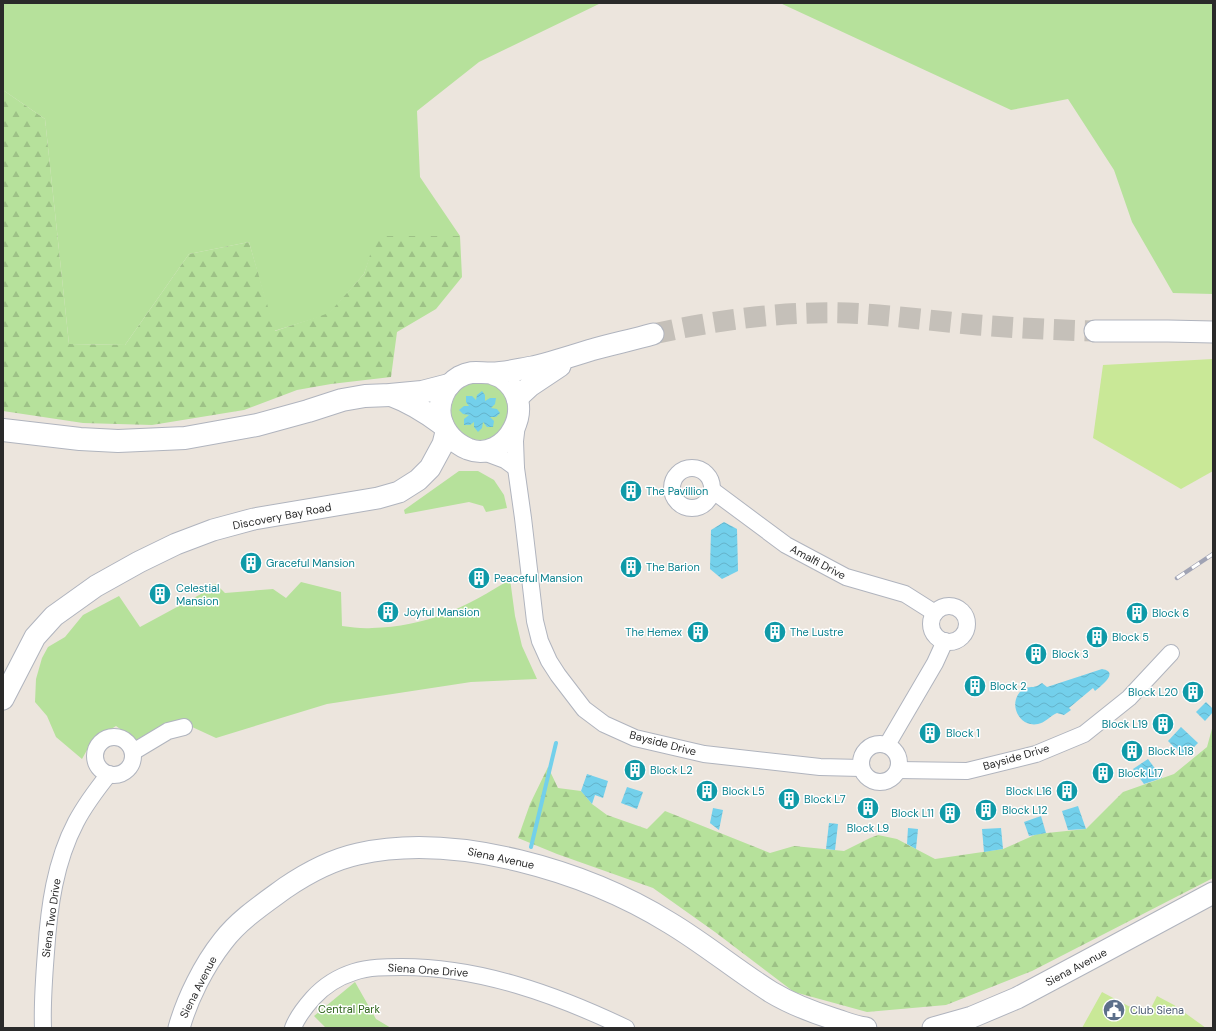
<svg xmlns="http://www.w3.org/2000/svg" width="1216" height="1031" font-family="'DM Sans',sans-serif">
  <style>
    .grass { fill: #b6e19b }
    .forest { fill: url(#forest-firs) }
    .pitch { fill: #c9e897 }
    .water { fill: url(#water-waves) }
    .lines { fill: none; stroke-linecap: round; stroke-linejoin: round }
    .stream { stroke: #73d0eb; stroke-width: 4 }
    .tertiary-tunnel { stroke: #c5c0b9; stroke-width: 21; stroke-dasharray: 21 10; stroke-linecap: butt }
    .minor-casing { stroke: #b0b4be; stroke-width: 18 }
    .tertiary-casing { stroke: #b0b4be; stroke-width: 23 }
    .secondary-casing { stroke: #b0b4be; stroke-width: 24 }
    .minor { stroke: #fff; stroke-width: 16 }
    .tertiary { stroke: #fff; stroke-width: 21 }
    .secondary { stroke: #fff; stroke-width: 22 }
    .rail-casing { stroke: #a0a3b4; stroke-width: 4.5 }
    .rail { stroke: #fff; stroke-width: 3; stroke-dasharray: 9; stroke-linecap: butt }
    .labels { text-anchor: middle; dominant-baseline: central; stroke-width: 3; stroke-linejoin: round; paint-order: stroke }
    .culture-label { font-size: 11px; fill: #0d838f; stroke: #fff; text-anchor: start }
    .street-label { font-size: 11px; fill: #2a2a2a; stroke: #fff }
    .park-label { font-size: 11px; fill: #2f651c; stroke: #fff }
    .service-label { font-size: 11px; fill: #4e5e75; stroke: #fff; text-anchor: start }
  </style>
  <defs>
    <pattern id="forest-firs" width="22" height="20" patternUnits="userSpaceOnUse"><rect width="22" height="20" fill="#b6e19b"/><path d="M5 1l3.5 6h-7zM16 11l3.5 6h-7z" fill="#9dc186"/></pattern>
    <pattern id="water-waves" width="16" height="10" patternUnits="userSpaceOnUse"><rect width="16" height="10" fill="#73d0eb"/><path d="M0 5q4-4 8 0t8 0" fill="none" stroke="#64b3ca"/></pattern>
  </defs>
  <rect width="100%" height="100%" fill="#ece5dd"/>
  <g class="grass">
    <path d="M3,3H601L479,62L417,111L420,177L460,236L377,237L364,274L329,314L274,331L249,242L189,254L125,345L69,344L45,119L3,90Z"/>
    <path d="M780,3H1213V294L1173,293L1132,222L1114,170L1068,99L1011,110Z"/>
    <circle cx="480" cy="411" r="29"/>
    <path d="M459,471H478L494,480L504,495L507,508L486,512L483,506L469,502L405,514L404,510Z"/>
    <path d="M510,579L515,616L522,646L537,679L471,682L327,704L216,738L177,720L156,729L136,740L116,726L92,741L82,759L56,737L47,716L35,702L36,679L42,658L48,647L65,637L83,615L119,596L140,627L201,594L205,586L216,584L225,593L273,589L286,598L301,582L341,592L342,626C352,627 362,629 372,628C425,627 468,607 510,579Z"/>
    <path d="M355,982L376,1019L391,1028H326L314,1016Z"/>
  </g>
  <g class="forest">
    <path d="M3,90L45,119L69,344L125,345L189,254L249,242L275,331L329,313L364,274L376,236H460L462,277L436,309L397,332L391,377L331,384L297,390L244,410L152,425L83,423L3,411Z"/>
    <path d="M1213,725V878L1032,971L946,1005L867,1012L794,992L715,932L653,888L557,854L518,838L530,804L548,767L558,788L581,791L592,804L607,815L647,829L665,811L770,853L794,846L844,851L870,838L878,835L897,839L935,859L1003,849L1037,834L1086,829L1123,792L1174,774L1207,747Z"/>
  </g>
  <g class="pitch">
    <path d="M1213,359V471L1181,489L1093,438L1103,365Z"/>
    <path d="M1102,992L1147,1016L1157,996L1174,1005L1206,1028H1082Z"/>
  </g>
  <g class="water">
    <path d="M482,391L485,395V401L490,398H496L495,404L491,408L497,409L500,413L496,417H490L494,421L493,427H487L483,422L482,428L478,432L474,427V422L470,425H464V419L469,415L463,414L459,410L464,406H469L466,402V396H472L476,400L477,395Z"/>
    <path d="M724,522L737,529L738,571L722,579L710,569L711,530Z"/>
    <path d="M1102,669C1120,672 1101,686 1095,691L1093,688L1069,708L1071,710L1064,715L1057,713C1050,716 1045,723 1038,724C1019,728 1007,703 1022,690C1027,686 1032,688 1037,686C1039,685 1040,684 1042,683L1047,687Z"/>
    <path d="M1206,702L1213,709V712L1205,721L1196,712Z"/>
    <path d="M1181,727L1198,743L1184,757L1168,741Z"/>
    <path d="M1148,759L1162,778L1144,784L1133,769Z"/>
    <path d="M587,774L608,781L603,798L595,795L592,804L581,791Z"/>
    <path d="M627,787L643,792L637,809L621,803Z"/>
    <path d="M1078,806L1086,829L1068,830L1062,811Z"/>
    <path d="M713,808L723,810L719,830L710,823Z"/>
    <path d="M1041,816L1046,833L1029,836L1024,822Z"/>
    <path d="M829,823L838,824L835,850L826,849Z"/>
    <path d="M908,828L918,829L916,849L907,844Z"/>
    <path d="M1001,828L1003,849L984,852L982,829Z"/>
  </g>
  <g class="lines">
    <path class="stream" d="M531,847L556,743"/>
    <path class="tertiary-tunnel" d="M653,334C717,320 782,311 848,313C891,315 934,321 978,325C1017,328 1056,330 1095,331"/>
    <g class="minor-casing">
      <g id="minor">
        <path d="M517,424L515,441L516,468L523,518L535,621L540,641L549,661L558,675L584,709L604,724L635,738L704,754L820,767L861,768"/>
        <path d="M481,451L505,460L516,468"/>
        <circle cx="692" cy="488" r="20"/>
        <path d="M712,490L786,545L846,577L905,594L935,613"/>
        <circle cx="949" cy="624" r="18"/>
        <circle cx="114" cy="756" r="19"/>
        <circle cx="880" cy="763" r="19"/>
        <path d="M887,745L935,663L945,641"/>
        <path d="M133,752L168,731L184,727"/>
        <path d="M898,770L967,771L1036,754L1084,734L1129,698L1171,653"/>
        <path d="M43,1028C42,1003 44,977 46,952C49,907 55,862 76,822C85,805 97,789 109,774"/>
        <path d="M293,1028C297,1017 305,1007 313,998C324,986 338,977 354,972C369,967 386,967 402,967C480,967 557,995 626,1028"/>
      </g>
    </g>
    <g class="tertiary-casing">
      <g id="tertiary">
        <path d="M1095,331H1168L1213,332"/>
        <path d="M491,373C495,375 499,376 502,378C540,404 506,464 468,449C454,443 445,433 441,419C437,403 445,385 459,377C472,370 478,373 491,373C505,373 520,369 533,367C553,362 572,356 591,350C612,344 632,340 653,334"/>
        <path d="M517,398L530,386L560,366"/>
        <path d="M3,699L35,637L54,616L96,586L139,562L176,544L213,530L254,519L378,498L399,492L418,480L430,468L443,444L446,432"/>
        <path d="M179,1028C187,999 204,965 223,941C239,920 263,904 285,888C307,873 331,860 358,854C456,832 586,871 670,923C705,944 736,970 771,992C791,1004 812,1012 834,1019C844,1022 855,1027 866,1028"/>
        <path d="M933,1028L972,1017L1017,998L1094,957L1213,893"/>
      </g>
    </g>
    <g class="secondary-casing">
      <g id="secondary">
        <path d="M391,395C410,402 426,412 442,424"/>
        <path d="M3,430L80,439L118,441L185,438L257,425L308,411L342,400L365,396L390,395L422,392L449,385"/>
      </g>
    </g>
    <use href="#minor" class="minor"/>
    <use href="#tertiary" class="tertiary"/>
    <use href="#secondary" class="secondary"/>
    <g class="rail-casing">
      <path id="rail" d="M1177,578L1213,554"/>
    </g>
    <use href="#rail" class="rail"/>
  </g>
  <defs>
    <g id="building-disc" transform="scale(1.15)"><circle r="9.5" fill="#0f9aa8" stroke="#fff"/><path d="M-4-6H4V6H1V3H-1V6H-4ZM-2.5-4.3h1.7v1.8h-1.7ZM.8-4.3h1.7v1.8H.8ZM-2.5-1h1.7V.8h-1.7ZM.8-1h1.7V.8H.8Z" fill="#fff"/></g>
    <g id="civic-disc" transform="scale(1.15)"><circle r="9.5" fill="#5c6f8a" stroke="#fff"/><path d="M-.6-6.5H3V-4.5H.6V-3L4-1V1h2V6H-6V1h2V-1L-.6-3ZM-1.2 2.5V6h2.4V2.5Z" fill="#fff"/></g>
  </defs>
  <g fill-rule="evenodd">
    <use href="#building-disc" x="631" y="491"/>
    <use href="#building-disc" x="251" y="563"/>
    <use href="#building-disc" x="631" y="567"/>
    <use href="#building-disc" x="479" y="578"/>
    <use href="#building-disc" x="160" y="594"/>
    <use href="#building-disc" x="388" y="612"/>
    <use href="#building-disc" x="1137" y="613"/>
    <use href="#building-disc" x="698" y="632"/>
    <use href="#building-disc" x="775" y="632"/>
    <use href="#building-disc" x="1097" y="637"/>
    <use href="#building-disc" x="1036" y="654"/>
    <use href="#building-disc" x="975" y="686"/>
    <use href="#building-disc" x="1193" y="692"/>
    <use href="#building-disc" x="1163" y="724"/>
    <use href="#building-disc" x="930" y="733"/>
    <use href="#building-disc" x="1132" y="751"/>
    <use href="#building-disc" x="635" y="770"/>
    <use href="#building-disc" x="1103" y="773"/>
    <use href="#building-disc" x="707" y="791"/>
    <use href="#building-disc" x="1067" y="791"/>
    <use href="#building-disc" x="789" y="799"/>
    <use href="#building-disc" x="868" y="808"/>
    <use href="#building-disc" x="986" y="810"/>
    <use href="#building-disc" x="950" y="813"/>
    <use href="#civic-disc" x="1114" y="1010"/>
  </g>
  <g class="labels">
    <g class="culture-label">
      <text x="646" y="491">The Pavillion</text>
      <text x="266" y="563">Graceful Mansion</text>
      <text x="646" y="567">The Barion</text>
      <text x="494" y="578">Peaceful Mansion</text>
      <text x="176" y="588">Celestial<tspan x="176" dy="13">Mansion</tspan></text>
      <text x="404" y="612">Joyful Mansion</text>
      <text x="1152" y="613">Block 6</text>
      <text x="682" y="632" text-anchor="end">The Hemex</text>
      <text x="790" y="632">The Lustre</text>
      <text x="1112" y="637">Block 5</text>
      <text x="1052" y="654">Block 3</text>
      <text x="990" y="686">Block 2</text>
      <text x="1178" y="692" text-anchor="end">Block L20</text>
      <text x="1148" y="724" text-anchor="end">Block L19</text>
      <text x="946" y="733">Block 1</text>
      <text x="1148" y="751">Block L18</text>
      <text x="650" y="770">Block L2</text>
      <text x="1118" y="773">Block L17</text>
      <text x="722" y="791">Block L5</text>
      <text x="1052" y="791" text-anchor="end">Block L16</text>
      <text x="804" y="799">Block L7</text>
      <text x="1002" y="810">Block L12</text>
      <text x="934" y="813" text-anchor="end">Block L11</text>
      <text x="868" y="828" text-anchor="middle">Block L9</text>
    </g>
    <g class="street-label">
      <text transform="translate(282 516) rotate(-11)">Discovery Bay Road</text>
      <text transform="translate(818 562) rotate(28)">Amalfi Drive</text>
      <text transform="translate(663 743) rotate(15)">Bayside Drive</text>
      <text transform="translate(1016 757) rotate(-16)">Bayside Drive</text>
      <text transform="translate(501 858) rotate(12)">Siena Avenue</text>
      <text transform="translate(51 918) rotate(-82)">Siena Two Drive</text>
      <text transform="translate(1076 967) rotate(-28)">Siena Avenue</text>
      <text transform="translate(428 970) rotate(4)">Siena One Drive</text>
      <text transform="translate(198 987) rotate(-63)">Siena Avenue</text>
    </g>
    <g class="park-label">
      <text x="349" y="1009">Central Park</text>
    </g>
    <g class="service-label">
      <text x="1130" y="1010">Club Siena</text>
    </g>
  </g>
  <rect width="1216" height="1031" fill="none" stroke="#2a2a2a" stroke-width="8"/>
</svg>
